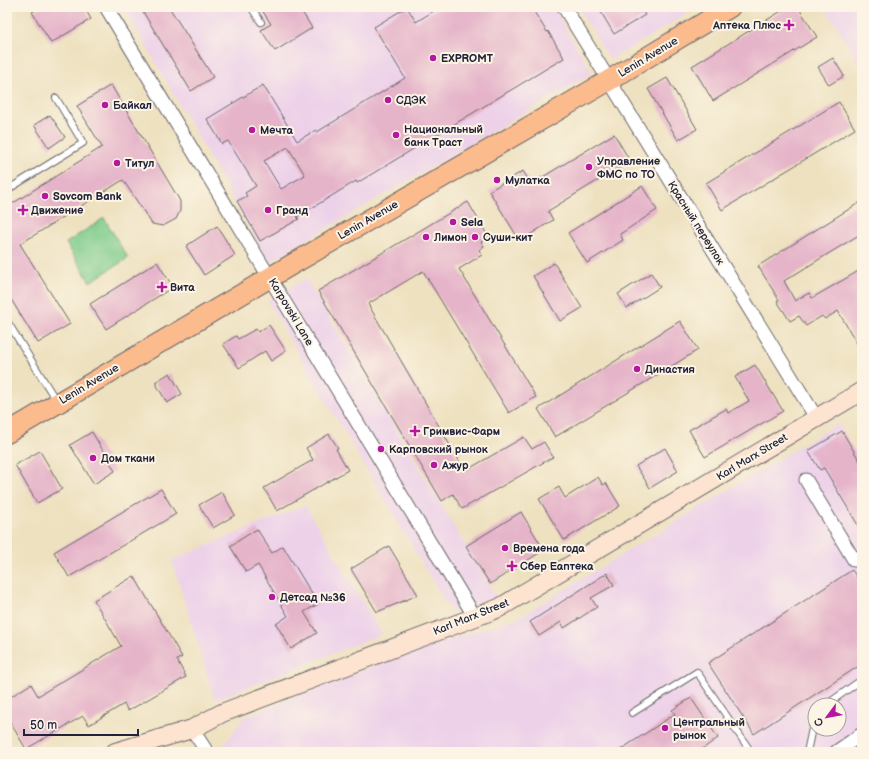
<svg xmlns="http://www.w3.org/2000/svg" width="869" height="759" font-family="'Balsamiq Sans',sans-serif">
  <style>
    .built { fill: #edd1e9; fill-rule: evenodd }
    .green { fill: #7fcc8b; stroke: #507763 }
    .building { fill: #e5b4c9; fill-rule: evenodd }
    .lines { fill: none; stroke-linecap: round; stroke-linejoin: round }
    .lane-casing { stroke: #69656a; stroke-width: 8 }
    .street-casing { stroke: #69656a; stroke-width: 15 }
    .secondary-casing { stroke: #69656a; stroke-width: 20 }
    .primary-casing { stroke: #69656a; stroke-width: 22 }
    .lane { stroke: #fff; stroke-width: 6 }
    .street { stroke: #fff; stroke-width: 13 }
    .secondary { stroke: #fde4d1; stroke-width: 18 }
    .primary { stroke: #fbbb8d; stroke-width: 20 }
    .poi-dot { fill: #b5179e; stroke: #fcf5e5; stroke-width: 1.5 }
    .labels { text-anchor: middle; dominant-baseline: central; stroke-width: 4; stroke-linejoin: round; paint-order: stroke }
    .poi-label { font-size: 11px; font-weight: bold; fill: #22223b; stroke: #fcf5e5; text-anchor: start }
    .street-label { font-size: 11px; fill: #22223b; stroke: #fcf5e5 }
  </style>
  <rect width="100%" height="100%" fill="#fcf5e5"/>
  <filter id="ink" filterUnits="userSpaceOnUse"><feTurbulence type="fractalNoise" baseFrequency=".025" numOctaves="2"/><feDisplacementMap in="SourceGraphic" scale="8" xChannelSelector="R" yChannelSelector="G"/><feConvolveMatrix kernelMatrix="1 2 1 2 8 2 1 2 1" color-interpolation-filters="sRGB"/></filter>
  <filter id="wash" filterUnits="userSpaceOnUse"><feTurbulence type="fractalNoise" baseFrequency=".012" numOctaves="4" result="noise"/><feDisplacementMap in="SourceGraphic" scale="16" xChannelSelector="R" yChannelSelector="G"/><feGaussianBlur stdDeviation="0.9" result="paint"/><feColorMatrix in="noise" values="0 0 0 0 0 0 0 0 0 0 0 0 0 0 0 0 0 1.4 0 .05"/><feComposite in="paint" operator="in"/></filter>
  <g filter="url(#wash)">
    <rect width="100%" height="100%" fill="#eee1c0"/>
    <g class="built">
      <path d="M124,7H553L592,73L269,262Z"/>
      <path d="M578,7H698L610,60Z"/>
      <path d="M825,7H862V68Z"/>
      <path d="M306,278L496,597L451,612L267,301Z"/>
      <path d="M838,423L862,463V745L853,752H219L243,718L398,656L518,618ZM815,705H839V729H815Z"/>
      <path d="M305,505L382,634L215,700L172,560Z"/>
    </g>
    <path class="green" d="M104,218L128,258L90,282L66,243Z"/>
    <g id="blocks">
      <g class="building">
        <path d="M41,7H84L91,19L51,43L32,12Z"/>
        <path d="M140,7H169L213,77L191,91Z"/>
        <path d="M260,7H299L312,28L275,51L261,30L271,24Z"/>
        <path d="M407,7L416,22L440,7H531L547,32L548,31L564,58L357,183L356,181L297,217L299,219L260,241L237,201L247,196L245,193L256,186L228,141L222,144L207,119L263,85L297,141L316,130L317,132L405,78L374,27ZM288,147L305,175L281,189L264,161Z"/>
        <path d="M598,7H640L645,15L614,34Z"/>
        <path d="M788,7H798L817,37L713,101L692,66Z"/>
        <path d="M833,58L844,76L829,85L818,67Z"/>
        <path d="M667,78L697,129L678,140L648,89Z"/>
        <path d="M111,85L180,201V211L176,219L163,226L152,224L123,180L20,244L70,324L38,343L7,293V207L102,147L77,106Z"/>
        <path d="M839,102L855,129L722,210L706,183Z"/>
        <path d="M50,115L65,137L49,148L34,125Z"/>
        <path d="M614,134L630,161L548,211L553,220L520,241L489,191L523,171L531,184Z"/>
        <path d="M642,186L657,210L620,234L623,240L587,263L568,233Z"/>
        <path d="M862,201V233L784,281L795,301L809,293L812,298L862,269V352L838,311L825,319L822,316L806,326L799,316L790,321L777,301L779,300L758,266Z"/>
        <path d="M468,202L489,238L481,242L484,246L479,250L482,255L459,269L536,397L509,413L423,271L368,304L465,471L524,437L532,449L544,442L553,457L462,509L453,494L442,501L318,291Z"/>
        <path d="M217,226L235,255L204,275L186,246Z"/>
        <path d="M157,262L173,287L106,329L90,304Z"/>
        <path d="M554,263L582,308L560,321L533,276Z"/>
        <path d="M651,273L660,287L627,308L618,294Z"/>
        <path d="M680,321L698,350L555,437L538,409Z"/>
        <path d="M269,325L286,351L271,361L265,351L239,368L223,344L236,336L238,339L256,329L258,332Z"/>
        <path d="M755,365L783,411L705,457L689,430L726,409L728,413L749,401L735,377Z"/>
        <path d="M170,373L182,394L167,403L155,382Z"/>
        <path d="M842,431L862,465V532L824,468L820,470L808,451Z"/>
        <path d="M92,432L115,471L94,484L70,445Z"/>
        <path d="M329,434L338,448L336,449L348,470L277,511L264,488L313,460L306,448Z"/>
        <path d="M665,448L678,471L650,488L636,466Z"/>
        <path d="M40,451L62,489L37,503L15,465Z"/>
        <path d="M598,477L603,485L606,483L620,506L564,540L539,499L559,487L565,498Z"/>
        <path d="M161,489L176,514L69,577L54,552Z"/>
        <path d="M222,492L235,515L213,528L199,505Z"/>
        <path d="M521,512L544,550L490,584L466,546Z"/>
        <path d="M257,529L272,553L283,546L318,604L304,612L317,633L291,649L276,624L288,616L258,565L246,572L230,546Z"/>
        <path d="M389,546L418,595L377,612L351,569Z"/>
        <path d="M852,570L862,585V664L754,734L708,663Z"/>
        <path d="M607,573L614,585L591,598L597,607L564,628L561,622L539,636L530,622Z"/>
        <path d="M134,576L182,657L177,660L186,677L128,711L124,704L89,725L83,716L26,749L7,717V699L31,684L38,696L121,646L94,600Z"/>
        <path d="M691,698L718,738L698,752H617L675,714L672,710Z"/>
      </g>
    </g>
  </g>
  <g filter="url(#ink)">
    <use href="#blocks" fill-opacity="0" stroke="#69656a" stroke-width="1"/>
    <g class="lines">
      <g class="lane-casing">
        <g id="lane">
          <path d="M251,7L261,22"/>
          <path d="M7,190L83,143L56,98"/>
          <path d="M7,321L57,402"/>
          <path d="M826,705L857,683L862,684"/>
          <path d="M632,713L697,672L751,752"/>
          <path d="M807,752L815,714"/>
        </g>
      </g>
      <g class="street-casing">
        <g id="street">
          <path d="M106,7L475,617"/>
          <path d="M564,7L817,419"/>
          <path d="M806,480L854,560L862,556"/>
          <path d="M192,729L207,752"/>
          <path d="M836,752L862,734"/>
        </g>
      </g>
      <g class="secondary-casing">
        <path id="secondary" d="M115,752L192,729L222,713L499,608L862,391"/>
      </g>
      <g class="primary-casing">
        <path id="primary" d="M7,433L291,265L608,81L730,7"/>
      </g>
      <use href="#lane" class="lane"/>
      <use href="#street" class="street"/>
      <use href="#secondary" class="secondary"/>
      <use href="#primary" class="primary"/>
    </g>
  </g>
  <g class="poi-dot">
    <path d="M787 19h4v4h4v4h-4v4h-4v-4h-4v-4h4z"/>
    <circle cx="433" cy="58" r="4"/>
    <circle cx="388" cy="100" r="4"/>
    <circle cx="105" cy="105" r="4"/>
    <circle cx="252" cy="130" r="4"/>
    <circle cx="396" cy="135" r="4"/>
    <circle cx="117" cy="163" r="4"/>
    <circle cx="589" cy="167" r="4"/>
    <circle cx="497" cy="180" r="4"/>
    <circle cx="45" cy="196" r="4"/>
    <path d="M21 204h4v4h4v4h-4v4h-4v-4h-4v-4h4z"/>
    <circle cx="268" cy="210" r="4"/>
    <circle cx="453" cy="222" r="4"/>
    <circle cx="426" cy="237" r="4"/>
    <circle cx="475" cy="237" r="4"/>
    <path d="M160 281h4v4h4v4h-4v4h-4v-4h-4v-4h4z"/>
    <circle cx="637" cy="369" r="4"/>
    <path d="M413 425h4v4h4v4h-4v4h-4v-4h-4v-4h4z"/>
    <circle cx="381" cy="449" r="4"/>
    <circle cx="93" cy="458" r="4"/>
    <circle cx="434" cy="465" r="4"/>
    <circle cx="505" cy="548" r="4"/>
    <path d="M510 560h4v4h4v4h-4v4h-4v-4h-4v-4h4z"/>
    <circle cx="272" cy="597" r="4"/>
    <circle cx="665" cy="728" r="4"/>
  </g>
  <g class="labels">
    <g class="poi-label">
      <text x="781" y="25" text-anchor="end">Аптека Плюс</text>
      <text x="441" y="58">EXPROMT</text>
      <text x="396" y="100">СДЭК</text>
      <text x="113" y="105">Байкал</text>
      <text x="404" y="129">Национальный<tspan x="404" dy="13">банк Траст</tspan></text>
      <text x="260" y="130">Мечта</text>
      <text x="597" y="161">Управление<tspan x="597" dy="13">ФМС по ТО</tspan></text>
      <text x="125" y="163">Титул</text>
      <text x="505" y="180">Мулатка</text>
      <text x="53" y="196">Sovcom Bank</text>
      <text x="31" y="210">Движение</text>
      <text x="276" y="210">Гранд</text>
      <text x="461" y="222">Sela</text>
      <text x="434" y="237">Лимон</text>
      <text x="483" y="237">Суши-кит</text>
      <text x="170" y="287">Вита</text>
      <text x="645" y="369">Династия</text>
      <text x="423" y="431">Гримвис-Фарм</text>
      <text x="389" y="449">Карповский рынок</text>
      <text x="101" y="458">Дом ткани</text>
      <text x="442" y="465">Ажур</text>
      <text x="513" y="548">Времена года</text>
      <text x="520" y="566">Сбер Еаптека</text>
      <text x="280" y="597">Детсад №36</text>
      <text x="673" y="722">Центральный<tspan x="673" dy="13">рынок</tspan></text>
    </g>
    <g class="street-label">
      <text transform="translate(648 57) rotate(-31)">Lenin Avenue</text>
      <text transform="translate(368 220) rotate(-30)">Lenin Avenue</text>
      <text transform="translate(696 223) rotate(58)">Красный переулок</text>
      <text transform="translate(291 312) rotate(59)">Karpovski Lane</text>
      <text transform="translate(89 384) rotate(-31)">Lenin Avenue</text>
      <text transform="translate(752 457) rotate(-31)">Karl Marx Street</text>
      <text transform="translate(471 617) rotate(-22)">Karl Marx Street</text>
    </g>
  </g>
  <rect width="869" height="759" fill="none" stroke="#fcf5e5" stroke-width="24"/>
  <g transform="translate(827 717) rotate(238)"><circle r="19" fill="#fcf5e5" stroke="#a5a1a1"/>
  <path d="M0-3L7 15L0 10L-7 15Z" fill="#b5179e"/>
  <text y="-6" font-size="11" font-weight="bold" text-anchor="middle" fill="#22223b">С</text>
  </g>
  <path d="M24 729v6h114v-6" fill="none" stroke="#22223b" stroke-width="2"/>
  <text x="30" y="729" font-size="12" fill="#22223b" stroke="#fcf5e5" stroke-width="3" paint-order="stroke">50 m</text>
</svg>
